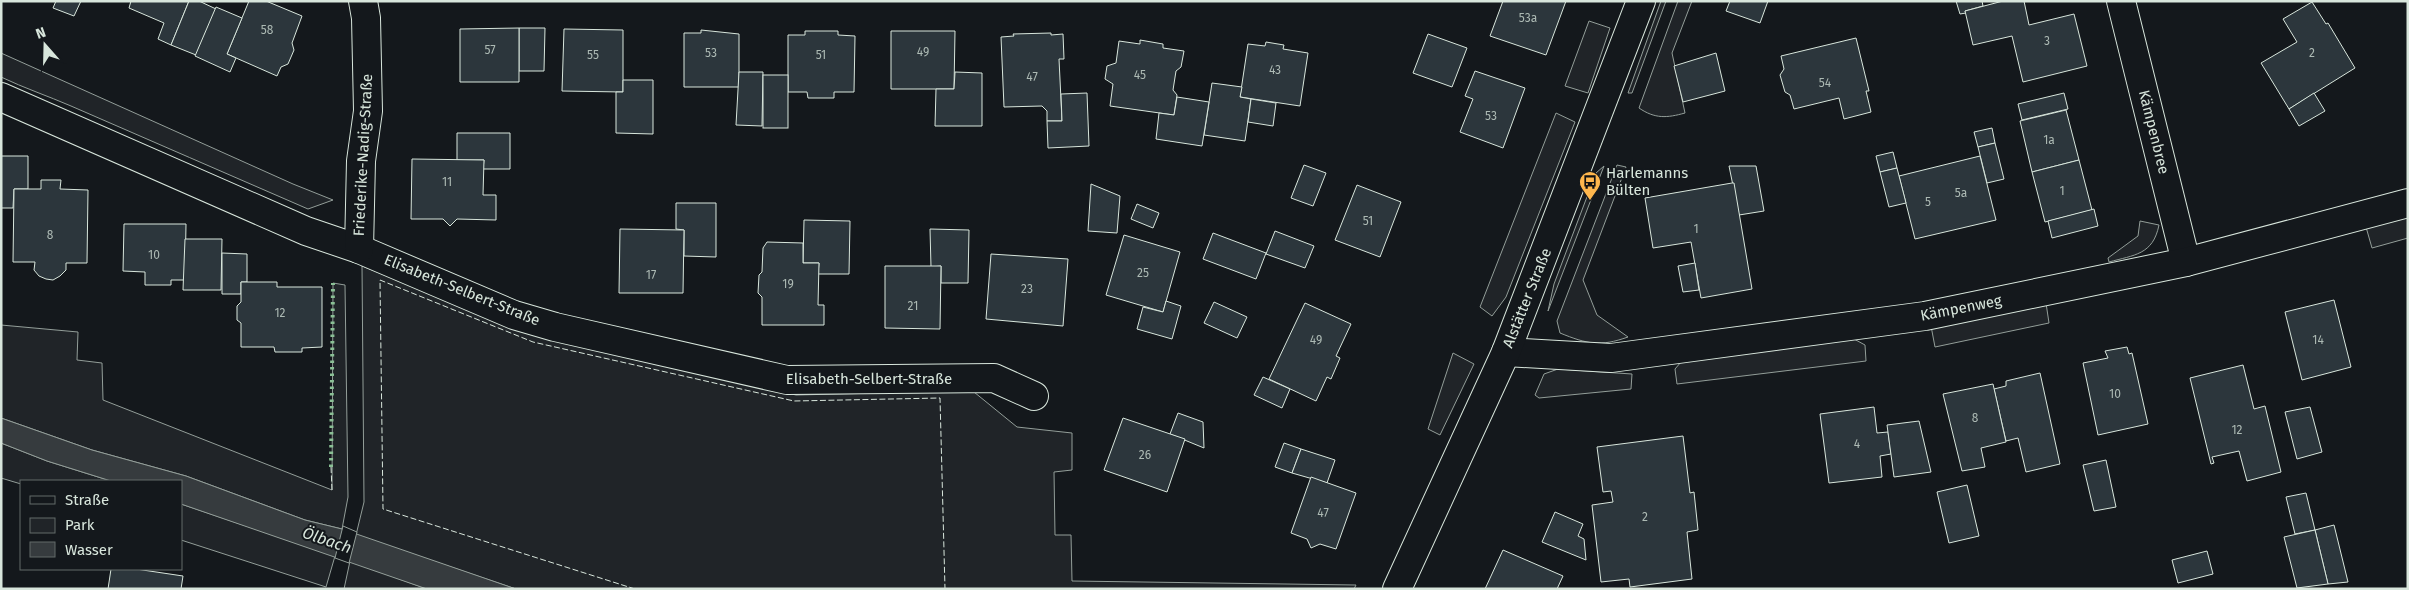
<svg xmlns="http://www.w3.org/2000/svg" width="2409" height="590" font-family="'Fira Sans',sans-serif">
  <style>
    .green { fill: #202428; stroke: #939e99 }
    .water { fill: #363b3e; stroke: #939e99 }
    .pier { fill: #14181c; stroke: #939e99 }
    .building { fill: #2c363c; stroke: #d8e6dc }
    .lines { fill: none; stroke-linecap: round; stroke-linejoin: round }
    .minor-casing { stroke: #d8e6dc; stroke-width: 30 }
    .minor { stroke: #14181c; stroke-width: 28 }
    .hedge { stroke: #8ac095; stroke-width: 4; stroke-dasharray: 2.5 4; stroke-linecap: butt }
    .fence { stroke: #d8e6dc; stroke-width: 1; stroke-dasharray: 6 2.5; stroke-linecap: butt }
    .labels { text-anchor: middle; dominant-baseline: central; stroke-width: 4; stroke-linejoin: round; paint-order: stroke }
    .number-label { font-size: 12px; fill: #adbab4 }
    .street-label { font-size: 15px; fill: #d8e6dc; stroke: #14181c }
    .poi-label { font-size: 15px; fill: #d8e6dc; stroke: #14181c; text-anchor: start }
    .water-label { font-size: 16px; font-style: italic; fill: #d8e6dc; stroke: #14181c }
  </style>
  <rect width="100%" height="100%" fill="#14181c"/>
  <g class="green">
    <path d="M1661,1H1666L1632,93H1628Z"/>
    <path d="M1678,1H1692L1672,53L1685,113C1667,118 1655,119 1639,108Z"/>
    <path d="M1589,21L1610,28L1588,93L1565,86Z"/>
    <path d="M1,53L293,184L333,200L308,209C229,175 150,140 71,106C48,96 24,88 1,77Z"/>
    <path d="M1556,113L1575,122L1506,297L1492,316L1480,307Z"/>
    <path d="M1617,165L1626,167L1583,280L1597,315L1628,337C1600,347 1587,344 1560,333L1557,321Z"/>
    <path d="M1604,166L1548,311L1554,284L1596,173Z"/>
    <path d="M2408,215V238L2372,248L2366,227Z"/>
    <path d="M2140,221L2159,225C2153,255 2134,255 2109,262L2108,258L2138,236Z"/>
    <path d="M362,266L531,333L796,395L963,391L974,392L1017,427L1072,433V470L1054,472L1055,535H1071L1072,581L1356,585L1354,589H516L356,535L364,502Z"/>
    <path d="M333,283L345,285L348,497L342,529L305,520L186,476L92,450L1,418V325L78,332L77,360L102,363L103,400L332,490Z"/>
    <path d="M2046,303L2049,323L1935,347L1931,326Z"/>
    <path d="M1854,339L1865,345L1866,361L1677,384L1675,369L1681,362Z"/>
    <path d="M1453,353L1474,364L1440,435L1428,429Z"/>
    <path d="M1558,369L1632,374L1631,389L1539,398L1535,395L1544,374Z"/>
    <path d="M1,443L47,461L111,481H21V484L1,478Z"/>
    <path d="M181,504L335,556L326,587L181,540Z"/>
    <path d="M350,561L427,589H344Z"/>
  </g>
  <path class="water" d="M1,418L92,450L186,476L305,520L342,529L516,589H427L181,504V481H111L47,461L1,443Z"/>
  <path class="pier" d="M343,526L357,532L349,563L335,558Z"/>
  <g class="building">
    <path d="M56,1H81L74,16L53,8Z"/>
    <path d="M131,1H189L171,45L158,39L164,23L129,8Z"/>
    <path d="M189,1H199L216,9L196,55L171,45Z"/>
    <path d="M249,1H266L302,16L292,43L294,50L288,64L281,67L277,76L227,54Z"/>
    <path d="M1503,1H1566L1546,55L1490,36Z"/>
    <path d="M1730,1H1768L1760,23L1726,11Z"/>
    <path d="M1956,1H1982L1983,6L1965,11L1966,13L1960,14Z"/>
    <path d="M2003,1H2024L2029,25L2074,14L2087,66L2023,82L2012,36L1973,45L1965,11Z"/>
    <path d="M2312,2L2326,24L2328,23L2355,68L2289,109L2261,63L2297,42L2283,19Z"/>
    <path d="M216,7L242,18L227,54L236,58L230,72L195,56Z"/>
    <path d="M519,28H545L544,71H519Z"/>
    <path d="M519,28V82H460V29Z"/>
    <path d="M564,29L623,30V92L562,91Z"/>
    <path d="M701,30L739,34V87H684V33H701Z"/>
    <path d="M805,31H838V35L855,36L854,92H834V98H808L807,92H788V35H805Z"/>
    <path d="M891,31H955L954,89H891Z"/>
    <path d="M1051,33V35L1063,34L1064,59H1059L1062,121H1047V111L1042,106L1004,107L1001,37L1014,36L1013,34Z"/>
    <path d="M1428,34L1467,48L1452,87L1413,73Z"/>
    <path d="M1856,38L1869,91H1866L1871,112L1844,119L1839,98L1794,109L1790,95L1785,92L1780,75L1784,69L1781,56Z"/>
    <path d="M1140,40L1163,44V48L1184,51L1181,67L1176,71L1173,90L1177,95L1174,115L1110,106L1113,84L1105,79L1107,66L1116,63L1119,41L1140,44Z"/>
    <path d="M1266,42L1284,45L1283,49L1308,53L1300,106L1240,97L1248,44L1265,46Z"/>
    <path d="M1716,53L1725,91L1683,102L1674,66Z"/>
    <path d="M1475,71L1525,88L1503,148L1460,132L1473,99L1465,96Z"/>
    <path d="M739,72H763L762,126L736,125Z"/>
    <path d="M955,72L982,73V126H935L936,89H954Z"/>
    <rect x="763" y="75" width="25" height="53"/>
    <path d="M623,80H653V134L616,133V92H623Z"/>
    <path d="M1212,83L1242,87L1240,97L1251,99L1245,141L1204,135Z"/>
    <path d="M1087,93L1089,146L1048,148L1047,121H1062L1061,94Z"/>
    <path d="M2064,93L2068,109L2022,120L2018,104Z"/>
    <path d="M2314,93L2325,111L2299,126L2289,109Z"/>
    <path d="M1177,97L1209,102L1202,146L1156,139L1159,113L1174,115Z"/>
    <path d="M1251,99L1276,103L1273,126L1248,122Z"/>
    <path d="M2066,110L2079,160L2032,172L2020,121Z"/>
    <path d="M1992,128L1995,143L1978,147L1974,132Z"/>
    <path d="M457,133H510V169H483L484,160H457Z"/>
    <path d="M1995,143L2004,179L1987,183L1978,147Z"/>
    <path d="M1893,152L1897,168L1880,172L1876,156Z"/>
    <path d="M1,156H28V189H14L13,208H1Z"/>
    <path d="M1980,156L1996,220L1915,239L1899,176Z"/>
    <path d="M412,159L484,160L483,195H496V220L457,219L450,226L443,219H411Z"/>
    <path d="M2079,160L2092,210L2045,222L2032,172Z"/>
    <path d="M1304,165L1326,173L1313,206L1291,198Z"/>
    <path d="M1729,166H1756L1764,211L1739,215Z"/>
    <path d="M1897,168L1906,203L1889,207L1880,172Z"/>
    <path d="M41,180H61L60,189L88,190L87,263H66V270L60,276L53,280L46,279L39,276L34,270L35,262H13L14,189H41Z"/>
    <path d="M1732,183H1734L1752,289L1701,298L1691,242L1653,248L1645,198Z"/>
    <path d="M1091,184L1120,196L1117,233L1088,231Z"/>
    <path d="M1357,185L1401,202L1380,257L1335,240Z"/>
    <path d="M676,203H716V257L684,256V230L676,229Z"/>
    <path d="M1137,204L1159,213L1153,228L1131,219Z"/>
    <path d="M2094,209L2098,226L2052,238L2048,221Z"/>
    <path d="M804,220L850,221L849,274H818L819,263H803Z"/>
    <path d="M124,224H186L185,280H171V285H145V272L123,271Z"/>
    <path d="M620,229L684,230L683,293H619Z"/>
    <path d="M930,229L969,230L968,283H941V266L931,267Z"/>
    <path d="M1275,231L1314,246L1305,268L1266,254Z"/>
    <path d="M1213,233L1266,253L1256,279L1203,259Z"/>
    <path d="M1124,235L1180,252L1163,312L1106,295Z"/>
    <path d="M185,239H222L221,290H183Z"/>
    <path d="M767,242L803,243V263H819L818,305H824V325H762V297L758,293L759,275L762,272L763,248Z"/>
    <path d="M222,253L247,254V282H241V294H222Z"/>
    <path d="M991,254L1068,259L1063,326L986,319Z"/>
    <path d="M1695,263L1699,290L1683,292L1678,266Z"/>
    <path d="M885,266H941L940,329L885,328Z"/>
    <path d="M241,282H277V287H322V347L302,348V352H275L274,347H241V323L237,320V306L241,302Z"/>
    <path d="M2334,300L2351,367L2302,380L2285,312Z"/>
    <path d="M1166,301L1181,306L1172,339L1137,329L1143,307L1163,312Z"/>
    <path d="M1214,302L1247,317L1237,338L1204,323Z"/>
    <path d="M1305,303L1351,324L1336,356L1340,358L1331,379L1327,377L1316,401L1269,379Z"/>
    <path d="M2127,347L2129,354L2132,353L2148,424L2098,435L2083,363L2108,358L2105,351Z"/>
    <path d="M2243,365L2254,409L2265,406L2281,472L2247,481L2239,451L2212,457L2214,463L2211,464L2190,378Z"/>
    <path d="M2040,373L2060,464L2026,472L2018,438L2006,441L1994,389L2006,386V381Z"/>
    <path d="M1263,377L1290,389L1282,408L1254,395Z"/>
    <path d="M1993,384L2006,442L1981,448L1985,467L1962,471L1943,394Z"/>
    <path d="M1874,407L1877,433L1888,432L1891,454L1880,456L1882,477L1829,483L1820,414Z"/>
    <path d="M2310,407L2322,452L2297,459L2285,412Z"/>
    <path d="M1178,413L1203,422L1204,448L1170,434Z"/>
    <path d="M1123,418L1185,439L1167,492L1104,470Z"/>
    <path d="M1919,421L1931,472L1894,477L1887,425Z"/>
    <path d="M1683,436L1690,493L1694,492L1698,530L1687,532L1692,579L1630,587L1629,579L1601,582L1592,505L1613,502L1611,491L1603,492L1597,447Z"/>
    <path d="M1284,443L1301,449L1292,473L1275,467Z"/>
    <path d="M1301,449L1335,460L1327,483L1292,473Z"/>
    <path d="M2106,460L2116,507L2094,511L2083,465Z"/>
    <path d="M1311,477L1356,493L1336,549L1320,544L1311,548L1307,539L1291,533Z"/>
    <path d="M1967,485L1979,536L1949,543L1937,492Z"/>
    <path d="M2306,493L2315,530L2295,534L2286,497Z"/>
    <path d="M1555,512L1583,524L1578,536L1584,539L1586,560L1542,542Z"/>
    <path d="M2334,525L2348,582L2328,584L2315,530Z"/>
    <path d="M2315,530L2328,584L2297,588L2284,537Z"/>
    <path d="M1503,550L1563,576L1557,589H1485Z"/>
    <path d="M2207,551L2213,574L2178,583L2172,560Z"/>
    <path d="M111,569H136L183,576L181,589H108Z"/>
  </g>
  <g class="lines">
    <g class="minor-casing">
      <g id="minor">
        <path d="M2121,1L2186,262"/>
        <path d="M1,97L306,231L359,249L514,315L555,327L787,380L994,378L1034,396"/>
        <path d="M359,249L361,161L368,111L366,18L363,1"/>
        <path d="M1506,352L1611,358L1925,316L2186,262L2408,203"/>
        <path d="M1397,589L1506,352L1641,1"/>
      </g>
    </g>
    <use href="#minor" class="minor"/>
    <path class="hedge" d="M331,467L333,283"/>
    <g class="fence">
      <path d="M331,467L332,490"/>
      <path d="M635,589L383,509L380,280L533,342L794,401L940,398L945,589"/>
    </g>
  </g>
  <defs>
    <g id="bus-pin" transform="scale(1.125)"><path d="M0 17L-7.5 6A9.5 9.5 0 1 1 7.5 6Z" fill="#ffb74d" stroke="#14181c"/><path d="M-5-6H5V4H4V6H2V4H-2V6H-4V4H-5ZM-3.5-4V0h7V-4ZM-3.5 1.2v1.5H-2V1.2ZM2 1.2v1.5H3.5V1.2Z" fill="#111"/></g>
  </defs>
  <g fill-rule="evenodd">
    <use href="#bus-pin" x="1590" y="182"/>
  </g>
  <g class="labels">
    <g class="number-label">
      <text x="1528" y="18">53a</text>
      <text x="267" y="30">58</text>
      <text x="2047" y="41">3</text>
      <text x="490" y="50">57</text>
      <text x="923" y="52">49</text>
      <text x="711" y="53">53</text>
      <text x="2312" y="53">2</text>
      <text x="593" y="55">55</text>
      <text x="821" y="55">51</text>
      <text x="1275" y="70">43</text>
      <text x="1140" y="75">45</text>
      <text x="1032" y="77">47</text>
      <text x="1825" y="83">54</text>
      <text x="1491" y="116">53</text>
      <text x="2049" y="140">1a</text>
      <text x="447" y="182">11</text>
      <text x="2062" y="191">1</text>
      <text x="1961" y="193">5a</text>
      <text x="1928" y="202">5</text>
      <text x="1368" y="221">51</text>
      <text x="1696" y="229">1</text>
      <text x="50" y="235">8</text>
      <text x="154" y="255">10</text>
      <text x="1143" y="273">25</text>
      <text x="651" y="275">17</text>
      <text x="788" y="284">19</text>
      <text x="1027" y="289">23</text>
      <text x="913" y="306">21</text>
      <text x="280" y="313">12</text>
      <text x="1316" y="340">49</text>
      <text x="2318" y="340">14</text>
      <text x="2115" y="394">10</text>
      <text x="1975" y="418">8</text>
      <text x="2237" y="430">12</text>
      <text x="1857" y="444">4</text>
      <text x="1145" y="455">26</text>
      <text x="1323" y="513">47</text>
      <text x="1645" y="517">2</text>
    </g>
    <g class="street-label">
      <text transform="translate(2154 132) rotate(76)">Kämpenbree</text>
      <text transform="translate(363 155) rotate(-87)">Friederike-Nadig-Straße</text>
      <text transform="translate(462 290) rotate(22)">Elisabeth-Selbert-Straße</text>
      <text transform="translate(1527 298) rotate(-68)">Alstätter Straße</text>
      <text transform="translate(1961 308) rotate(-11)">Kämpenweg</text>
      <text x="869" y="379">Elisabeth-Selbert-Straße</text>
    </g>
    <g class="poi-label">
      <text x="1606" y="173">Harlemanns<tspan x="1606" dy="17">Bülten</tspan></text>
    </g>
    <g class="water-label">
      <text transform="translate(327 540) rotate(19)">Ölbach</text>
    </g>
  </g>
  <rect width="2409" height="590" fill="none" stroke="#d8e6dc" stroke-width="5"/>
  <rect x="20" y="480" width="162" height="90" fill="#14181c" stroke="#626a69"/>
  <rect x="30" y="496" width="25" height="8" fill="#14181c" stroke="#626a69"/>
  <text x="65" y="505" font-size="15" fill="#d8e6dc">Straße</text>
  <rect x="30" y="518" width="25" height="15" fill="#202428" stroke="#626a69"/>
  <text x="65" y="530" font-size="15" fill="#d8e6dc">Park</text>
  <rect x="30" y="542" width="25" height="15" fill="#363b3e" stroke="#626a69"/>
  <text x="65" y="555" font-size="15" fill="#d8e6dc">Wasser</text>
  <g transform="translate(45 45) rotate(340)" stroke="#14181c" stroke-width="4" paint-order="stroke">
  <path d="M0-4L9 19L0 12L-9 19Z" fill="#d8e6dc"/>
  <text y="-8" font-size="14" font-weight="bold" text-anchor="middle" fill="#d8e6dc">N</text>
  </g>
</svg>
